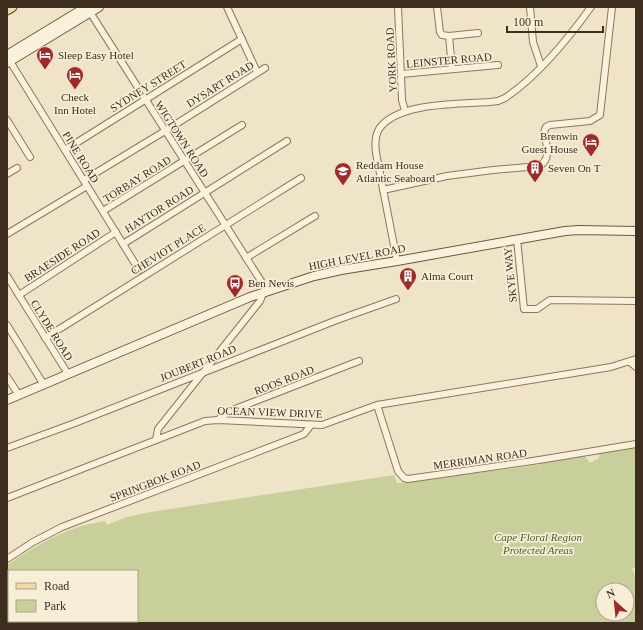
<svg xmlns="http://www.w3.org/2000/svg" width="643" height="630" font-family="'Times New Roman',serif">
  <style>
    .green { fill: #c9cf9b; fill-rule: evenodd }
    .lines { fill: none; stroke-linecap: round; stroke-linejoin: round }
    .street-casing { stroke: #8d765c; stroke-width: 8 }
    .secondary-casing { stroke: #6f573f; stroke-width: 10 }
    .primary-casing { stroke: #5b4430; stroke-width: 11 }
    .street { stroke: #faf1dc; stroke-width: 6 }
    .secondary { stroke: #faf1dc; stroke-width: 8 }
    .primary { stroke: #f3d9a0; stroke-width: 9 }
    .labels { text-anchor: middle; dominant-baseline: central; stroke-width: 3.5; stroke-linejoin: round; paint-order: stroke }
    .poi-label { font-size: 11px; fill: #3d2e20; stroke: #f7eed8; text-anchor: start }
    .street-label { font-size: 11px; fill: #3d2e20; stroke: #f7eed8 }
    .park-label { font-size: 11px; font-style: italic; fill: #4d5a26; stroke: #f7eed8 }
  </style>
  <rect width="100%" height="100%" fill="#f0e4c8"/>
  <path class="green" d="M636,446V567L632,569L636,578V623H7V565C29,550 52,536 78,527C86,524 96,523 105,521L107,525L126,517L151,512L394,475L397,483H401L537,465L583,454L590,463L599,458L600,452ZM9,571H137V621H9ZM603,590H627V614H603Z"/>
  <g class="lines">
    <g class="street-casing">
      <g id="street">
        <path d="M227,7L257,72"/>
        <path d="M398,7L402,100L405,111"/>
        <path d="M437,7L440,32L442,35L449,36L478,33"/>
        <path d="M530,7L533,42L541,66"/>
        <path d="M88,9L261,281"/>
        <path d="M449,36L452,69"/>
        <path d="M8,58L139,270"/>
        <path d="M401,74L498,65"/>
        <path d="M7,120L30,157"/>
        <path d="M65,150L242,39"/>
        <path d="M7,174L17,168"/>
        <path d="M84,180L165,131L265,68"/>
        <path d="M383,190L447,176L493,170L539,166C552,160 546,143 544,132L546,127L550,125L590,121L600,115L612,7"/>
        <path d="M103,211L242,125"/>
        <path d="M7,234L87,186"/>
        <path d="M517,239L524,309H537L550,300L636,301"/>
        <path d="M123,244L287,141"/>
        <path d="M246,258L315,216"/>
        <path d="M397,261L376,153C375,145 375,136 379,129C397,102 461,104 490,102L498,101L505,98C538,76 568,39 591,7"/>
        <path d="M7,276L68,374"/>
        <path d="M19,295L116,232"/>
        <path d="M7,325L44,385"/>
        <path d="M45,338L301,178"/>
        <path d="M630,362L636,367"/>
        <path d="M7,377L19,395"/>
        <path d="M377,405L398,471L404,478L408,479L539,460L636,444"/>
        <path d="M218,420L221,417L235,409L359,361"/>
        <path d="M156,440L158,429L260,301L264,291"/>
        <path d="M7,448L75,423L337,320L396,299"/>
        <path d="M7,498L205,421L218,420L322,425L377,405L611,367L636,359"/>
        <path d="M7,559L33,542L62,527L304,434L311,425"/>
      </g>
    </g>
    <g class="secondary-casing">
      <g id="secondary">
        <path d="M7,55L86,7"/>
        <path d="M7,63L99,7"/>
        <path d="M7,400L250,297L314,276L341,270L397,261L565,231L579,230L636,231"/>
      </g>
    </g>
    <g class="primary-casing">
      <path id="primary" d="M7,10L12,7"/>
    </g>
    <use href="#street" class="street"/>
    <use href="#secondary" class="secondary"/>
    <use href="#primary" class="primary"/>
  </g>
  <defs>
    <g id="hotel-pin" transform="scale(0.9)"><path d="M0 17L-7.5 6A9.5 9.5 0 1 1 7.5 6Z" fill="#9e2a2b" stroke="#f7eed8"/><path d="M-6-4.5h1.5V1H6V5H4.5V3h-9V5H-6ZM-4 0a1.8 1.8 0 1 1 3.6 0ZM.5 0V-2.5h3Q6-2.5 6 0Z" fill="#fff"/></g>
    <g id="building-pin" transform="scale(0.9)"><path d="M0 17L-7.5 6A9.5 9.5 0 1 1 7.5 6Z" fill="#9e2a2b" stroke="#f7eed8"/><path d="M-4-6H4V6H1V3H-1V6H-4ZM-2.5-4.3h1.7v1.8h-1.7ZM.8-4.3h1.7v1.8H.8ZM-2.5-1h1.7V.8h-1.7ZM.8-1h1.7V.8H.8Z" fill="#fff"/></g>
    <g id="school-pin" transform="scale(0.9)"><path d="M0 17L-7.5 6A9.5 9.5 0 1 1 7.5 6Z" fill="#9e2a2b" stroke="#f7eed8"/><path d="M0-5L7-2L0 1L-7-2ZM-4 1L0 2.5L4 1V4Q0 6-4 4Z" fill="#fff"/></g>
    <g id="bus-pin" transform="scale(0.9)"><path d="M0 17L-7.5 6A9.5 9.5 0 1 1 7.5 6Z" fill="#9e2a2b" stroke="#f7eed8"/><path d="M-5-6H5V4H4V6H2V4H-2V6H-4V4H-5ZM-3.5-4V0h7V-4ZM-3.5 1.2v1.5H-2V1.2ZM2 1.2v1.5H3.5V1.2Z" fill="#fff"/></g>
  </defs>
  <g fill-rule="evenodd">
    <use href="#hotel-pin" x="45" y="55"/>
    <use href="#hotel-pin" x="75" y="75"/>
    <use href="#hotel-pin" x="591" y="142"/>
    <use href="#building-pin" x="535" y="168"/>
    <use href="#school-pin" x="343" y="171"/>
    <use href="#building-pin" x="408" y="276"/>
    <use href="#bus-pin" x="235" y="283"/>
  </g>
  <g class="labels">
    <g class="poi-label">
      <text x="58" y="55">Sleep Easy Hotel</text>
      <text x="75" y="97" text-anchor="middle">Check<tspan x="75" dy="13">Inn Hotel</tspan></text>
      <text x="578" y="136" text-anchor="end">Brenwin<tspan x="578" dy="13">Guest House</tspan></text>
      <text x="356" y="165">Reddam House<tspan x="356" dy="13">Atlantic Seaboard</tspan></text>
      <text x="548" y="168">Seven On T</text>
      <text x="421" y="276">Alma Court</text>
      <text x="248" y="283">Ben Nevis</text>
    </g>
    <g class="street-label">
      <text transform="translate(391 60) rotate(-93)">YORK ROAD</text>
      <text transform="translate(449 60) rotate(-5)">LEINSTER ROAD</text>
      <text transform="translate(220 84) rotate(-32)">DYSART ROAD</text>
      <text transform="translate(148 86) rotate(-32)">SYDNEY STREET</text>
      <text transform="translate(182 139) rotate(57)">WIGTOWN ROAD</text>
      <text transform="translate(81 157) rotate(58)">PINE ROAD</text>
      <text transform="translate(137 179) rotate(-32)">TORBAY ROAD</text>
      <text transform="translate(159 209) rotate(-32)">HAYTOR ROAD</text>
      <text transform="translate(168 249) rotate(-32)">CHEVIOT PLACE</text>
      <text transform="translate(62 255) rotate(-33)">BRAESIDE ROAD</text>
      <text transform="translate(357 257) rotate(-11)">HIGH LEVEL ROAD</text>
      <text transform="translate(510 275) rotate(-96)">SKYE WAY</text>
      <text transform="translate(52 330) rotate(58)">CLYDE ROAD</text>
      <text transform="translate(198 363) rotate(-22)">JOUBERT ROAD</text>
      <text transform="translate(284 380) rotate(-21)">ROOS ROAD</text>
      <text transform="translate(270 412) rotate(2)">OCEAN VIEW DRIVE</text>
      <text transform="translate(480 459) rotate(-8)">MERRIMAN ROAD</text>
      <text transform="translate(155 481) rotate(-21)">SPRINGBOK ROAD</text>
    </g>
    <g class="park-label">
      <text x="538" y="537">Cape Floral Region<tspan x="538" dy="13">Protected Areas</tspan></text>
    </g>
  </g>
  <rect width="643" height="630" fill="none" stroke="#3d2e20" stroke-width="16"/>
  <rect x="8" y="570" width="130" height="52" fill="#f7eed8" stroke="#ada18e"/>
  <rect x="16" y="583" width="20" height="6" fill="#f3d9a0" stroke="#ada18e"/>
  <text x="44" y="590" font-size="12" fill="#3d2e20">Road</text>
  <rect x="16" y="600" width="20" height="12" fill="#c9cf9b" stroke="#ada18e"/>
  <text x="44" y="610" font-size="12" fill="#3d2e20">Park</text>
  <g transform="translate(615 602) rotate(333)"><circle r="19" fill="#f7eed8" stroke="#ada18e"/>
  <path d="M0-3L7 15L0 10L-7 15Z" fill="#9e2a2b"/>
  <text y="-6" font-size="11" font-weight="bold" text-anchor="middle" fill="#3d2e20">N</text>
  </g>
  <path d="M507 26v6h96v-6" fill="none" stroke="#3d2e20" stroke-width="2"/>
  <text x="513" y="26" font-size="12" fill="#3d2e20" stroke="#f7eed8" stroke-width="3" paint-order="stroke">100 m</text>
</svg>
